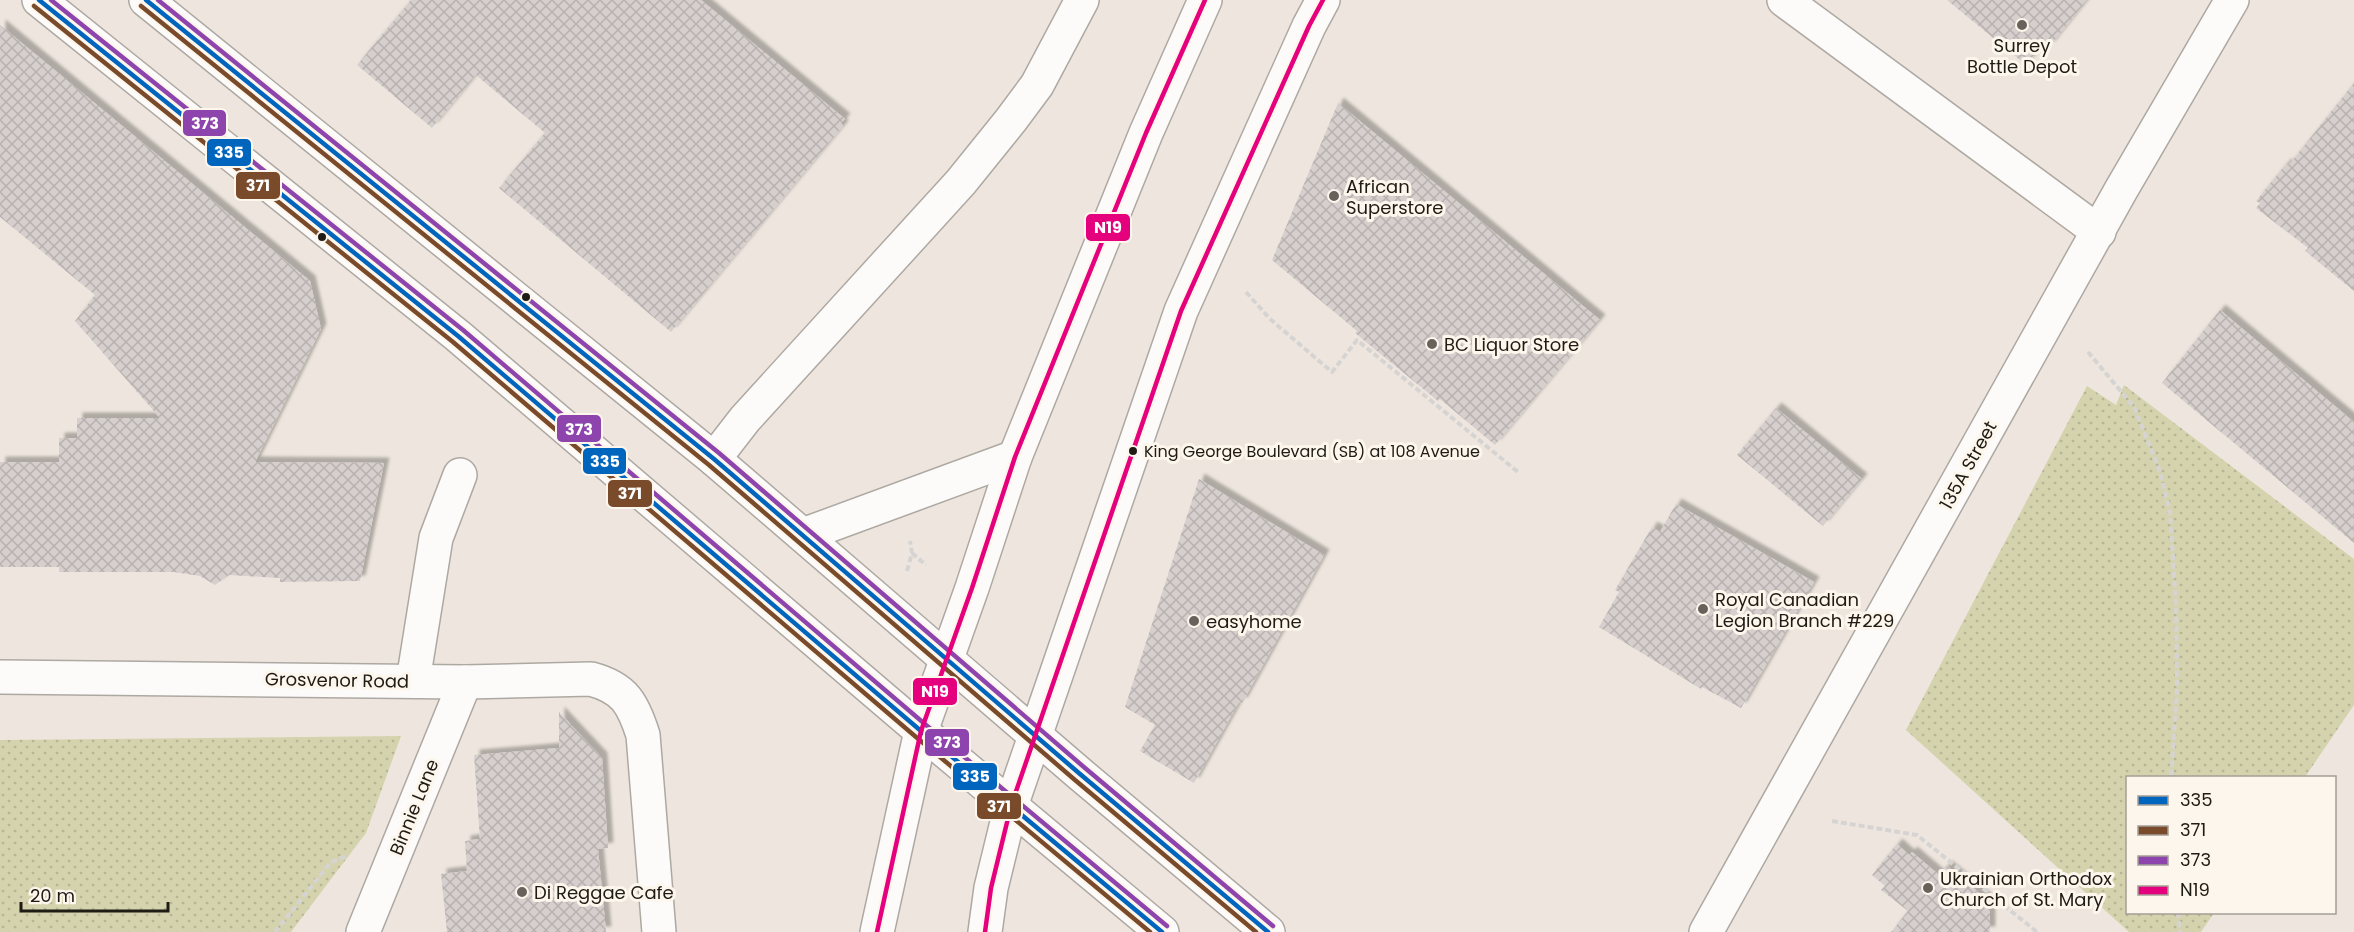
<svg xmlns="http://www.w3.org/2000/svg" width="2354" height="932" font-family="Poppins,sans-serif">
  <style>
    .grass { fill: url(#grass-dots) }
    .building { fill: url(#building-cross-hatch); filter: url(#shadow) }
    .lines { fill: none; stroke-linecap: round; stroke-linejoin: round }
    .minor-casing { stroke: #aea8a2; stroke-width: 36 }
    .major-casing { stroke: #aea8a2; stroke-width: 36 }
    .path { stroke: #d6d4d2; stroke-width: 4; stroke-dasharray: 6 3; stroke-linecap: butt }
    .minor { stroke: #fcfbfa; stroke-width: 33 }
    .major { stroke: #fcfbfa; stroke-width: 33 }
    .bus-1-casing { stroke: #fdf6ec; stroke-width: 9 }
    .bus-2-casing { stroke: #fdf6ec; stroke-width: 9 }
    .bus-3-casing { stroke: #fdf6ec; stroke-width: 9 }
    .bus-4-casing { stroke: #fdf6ec; stroke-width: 9 }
    .bus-1 { stroke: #0065bd; stroke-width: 4.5 }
    .bus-2 { stroke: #7a4b2a; stroke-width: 4.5 }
    .bus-3 { stroke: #8e44ad; stroke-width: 4.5 }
    .bus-4 { stroke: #e5007d; stroke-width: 4.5 }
    .poi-dot { fill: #67625b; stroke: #fdf6ec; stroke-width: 2 }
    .bus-dot { fill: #1f1b15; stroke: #fdf6ec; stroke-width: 2 }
    .labels { text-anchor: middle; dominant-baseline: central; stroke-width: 6; stroke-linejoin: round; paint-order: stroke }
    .bus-label { font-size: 16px; fill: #1f1b15; stroke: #fdf6ec; text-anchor: start }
    .poi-label { font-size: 18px; fill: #1f1b15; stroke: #fdf6ec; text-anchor: start }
    .street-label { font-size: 18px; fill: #1f1b15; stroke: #fdf6ec }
    .line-badge { stroke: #fdf6ec; stroke-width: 2 }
    .badge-label { font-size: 16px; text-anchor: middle; font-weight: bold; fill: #fff }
  </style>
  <defs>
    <pattern id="grass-dots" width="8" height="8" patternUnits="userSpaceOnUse" patternTransform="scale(1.5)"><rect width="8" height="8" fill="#d5d3ad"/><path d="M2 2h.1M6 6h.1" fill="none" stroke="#b6b594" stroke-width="1.8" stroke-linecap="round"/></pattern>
    <pattern id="building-cross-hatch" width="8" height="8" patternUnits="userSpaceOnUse" patternTransform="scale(1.5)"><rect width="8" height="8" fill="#d6cfcd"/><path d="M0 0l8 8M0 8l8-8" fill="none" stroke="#b7b1af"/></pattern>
    <filter id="shadow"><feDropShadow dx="5.5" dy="-5.5" stdDeviation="1.5" flood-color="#0004"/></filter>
  </defs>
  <rect width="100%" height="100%" fill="#eee6de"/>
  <g class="grass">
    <path d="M2124,385L2354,559V705L2305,777L2128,778V912L2214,913L2201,932H2129L1906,730L2087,386L2116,405Z"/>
    <path d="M401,736L366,833L291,932H0V740Z"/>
  </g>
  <g class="building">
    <path d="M411,0H701L845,119L841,123L843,126L671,332L499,188L545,133L476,75L432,128L357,65Z"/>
    <path d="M1947,0H2087L2049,47L2044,43L2026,65Z"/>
    <path d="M0,25L310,281L321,329L255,462L384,463L360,581L280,582V578L229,575L215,585L200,576L174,572H59V567H0V462H59V438H77V418H160L75,321L95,295L0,217Z"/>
    <path d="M2354,83V291L2305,251L2308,248L2256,208L2260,203L2256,201L2286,164L2288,166Z"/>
    <path d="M1338,103L1600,320L1495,445L1440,399L1438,401L1355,333L1357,331L1272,260Z"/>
    <path d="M2220,310L2354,422V543L2162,383Z"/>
    <path d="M1776,408L1862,479L1823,526L1737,455Z"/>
    <path d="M1199,479L1324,555L1242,703L1239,702L1194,783L1140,751L1155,725L1125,707Z"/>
    <path d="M1676,504L1814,582L1741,708L1702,687L1701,689L1599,627L1619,592L1615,590L1652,527L1660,532Z"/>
    <path d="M559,712L602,758L608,848L598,849L606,932H447L441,874L467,871L465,841L480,839L474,755L559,748Z"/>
    <path d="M1897,844L1909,855L1912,852L1939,875L1947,866L1990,902V932H1891L1908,911L1881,890L1885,886L1872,875Z"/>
  </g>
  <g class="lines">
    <g class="minor-casing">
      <g id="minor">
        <path d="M1784,0L2099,232"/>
        <path d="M714,459L745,419L961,182L1011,120L1037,85L1082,0"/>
        <path d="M0,677L465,682L591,679C625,688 633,704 643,735L659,932"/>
        <path d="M413,681L436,538L460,475"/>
        <path d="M363,932L465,682"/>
        <path d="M1706,932L2121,190L2232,0"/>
      </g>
    </g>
    <g class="major-casing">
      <g id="major">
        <path d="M39,0L458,336L921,731L1162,932"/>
        <path d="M146,0L714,459L1080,774L1268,932"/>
        <path d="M803,535L1015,457"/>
        <path d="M877,932L921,731L972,588L1015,457L1146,133L1205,0"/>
        <path d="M985,932L991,888L1011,806L1181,311L1309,26L1323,0"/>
      </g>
    </g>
    <g class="path">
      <path d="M1246,292L1270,319L1332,372L1357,340L1518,472"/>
      <path d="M2088,352L2134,407L2159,469L2170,512L2176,604L2177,688L2171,778"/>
      <path d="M912,553L926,565"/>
      <path d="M907,571L912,553L910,541"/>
      <path d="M1832,821L1917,835L2037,932"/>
      <path d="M2178,912L2180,932"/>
      <path d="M275,932L331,862L347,856"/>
    </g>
    <use href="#minor" class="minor"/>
    <use href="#major" class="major"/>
    <g class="bus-1-casing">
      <g id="bus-1">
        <path d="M39,0L458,336L921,731L1162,932"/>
        <path d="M146,0L714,459L1080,774L1268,932"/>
      </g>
    </g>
    <g class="bus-2-casing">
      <g id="bus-2">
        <path d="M34,6L453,342L916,737L1150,932"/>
        <path d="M141,6L709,465L1075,780L1256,932"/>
      </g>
    </g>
    <g class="bus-3-casing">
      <g id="bus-3">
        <path d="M51,0L463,330L926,725L1167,926"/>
        <path d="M158,0L719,453L1085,768L1273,926"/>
      </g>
    </g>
    <g class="bus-4-casing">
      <g id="bus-4">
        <path d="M877,932L921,731L972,588L1015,457L1146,133L1205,0"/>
        <path d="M985,932L991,888L1011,806L1181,311L1309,26L1323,0"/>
      </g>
    </g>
    <use href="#bus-1" class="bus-1"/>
    <use href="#bus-2" class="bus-2"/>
    <use href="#bus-3" class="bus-3"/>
    <use href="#bus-4" class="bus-4"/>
  </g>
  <g class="poi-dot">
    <circle cx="2022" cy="25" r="6"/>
    <circle cx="1334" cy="196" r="6"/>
    <circle cx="1432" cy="344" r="6"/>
    <circle cx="1703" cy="609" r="6"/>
    <circle cx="1194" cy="621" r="6"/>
    <circle cx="1928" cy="888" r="6"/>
    <circle cx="522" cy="892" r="6"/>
  </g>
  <g class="bus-dot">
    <circle cx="322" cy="237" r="5"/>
    <circle cx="526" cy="297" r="5"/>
    <circle cx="1133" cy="451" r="5"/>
  </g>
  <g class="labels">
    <g class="bus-label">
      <text x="1144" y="451">King George Boulevard (SB) at 108 Avenue</text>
    </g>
    <g class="poi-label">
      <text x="2022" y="45" text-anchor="middle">Surrey<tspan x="2022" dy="21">Bottle Depot</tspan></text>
      <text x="1346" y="186">African<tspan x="1346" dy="21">Superstore</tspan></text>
      <text x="1444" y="344">BC Liquor Store</text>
      <text x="1715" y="599">Royal Canadian<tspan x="1715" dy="21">Legion Branch #229</tspan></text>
      <text x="1206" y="621">easyhome</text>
      <text x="1940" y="878">Ukrainian Orthodox<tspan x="1940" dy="21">Church of St. Mary</tspan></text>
      <text x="534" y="892">Di Reggae Cafe</text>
    </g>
    <g class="street-label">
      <text transform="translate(1968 465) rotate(-61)">135A Street</text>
      <text transform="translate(337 680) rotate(1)">Grosvenor Road</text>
      <text transform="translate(414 807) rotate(-68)">Binnie Lane</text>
    </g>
  </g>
  <g class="line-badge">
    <rect x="182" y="109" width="45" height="28" rx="6" fill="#8e44ad"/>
    <rect x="206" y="138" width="46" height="29" rx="6" fill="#0065bd"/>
    <rect x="235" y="171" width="46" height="29" rx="6" fill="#7a4b2a"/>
    <rect x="1085" y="213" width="46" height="29" rx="6" fill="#e5007d"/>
    <rect x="556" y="414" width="46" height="29" rx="6" fill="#8e44ad"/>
    <rect x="582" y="447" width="45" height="28" rx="6" fill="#0065bd"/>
    <rect x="607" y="479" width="46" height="29" rx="6" fill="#7a4b2a"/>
    <rect x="912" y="677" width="46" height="29" rx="6" fill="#e5007d"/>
    <rect x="924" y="728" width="46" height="29" rx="6" fill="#8e44ad"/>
    <rect x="952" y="762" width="46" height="29" rx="6" fill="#0065bd"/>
    <rect x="976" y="792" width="46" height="28" rx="6" fill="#7a4b2a"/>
  </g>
  <g class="badge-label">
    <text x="205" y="129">373</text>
    <text x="229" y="158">335</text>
    <text x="258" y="191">371</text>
    <text x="1108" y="233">N19</text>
    <text x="579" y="435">373</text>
    <text x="605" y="467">335</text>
    <text x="630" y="499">371</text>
    <text x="935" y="697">N19</text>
    <text x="947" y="748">373</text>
    <text x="975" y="782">335</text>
    <text x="999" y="812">371</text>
  </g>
  <rect x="2126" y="776" width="210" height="138" fill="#fdf6ec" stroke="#a49e96" stroke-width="1.5"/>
  <rect x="2138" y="796" width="30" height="9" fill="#0065bd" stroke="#a49e96" stroke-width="1.5"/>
  <text x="2180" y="806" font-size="18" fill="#1f1b15">335</text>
  <rect x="2138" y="826" width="30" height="9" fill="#7a4b2a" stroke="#a49e96" stroke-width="1.5"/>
  <text x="2180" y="836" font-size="18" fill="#1f1b15">371</text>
  <rect x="2138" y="856" width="30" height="9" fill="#8e44ad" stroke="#a49e96" stroke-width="1.5"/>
  <text x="2180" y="866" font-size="18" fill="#1f1b15">373</text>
  <rect x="2138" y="886" width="30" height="9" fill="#e5007d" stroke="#a49e96" stroke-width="1.5"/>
  <text x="2180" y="896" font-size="18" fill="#1f1b15">N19</text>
  <path d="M21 902v9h147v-9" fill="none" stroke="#1f1b15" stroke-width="3"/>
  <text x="30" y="902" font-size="18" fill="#1f1b15" stroke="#fdf6ec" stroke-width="4.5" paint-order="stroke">20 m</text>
</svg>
